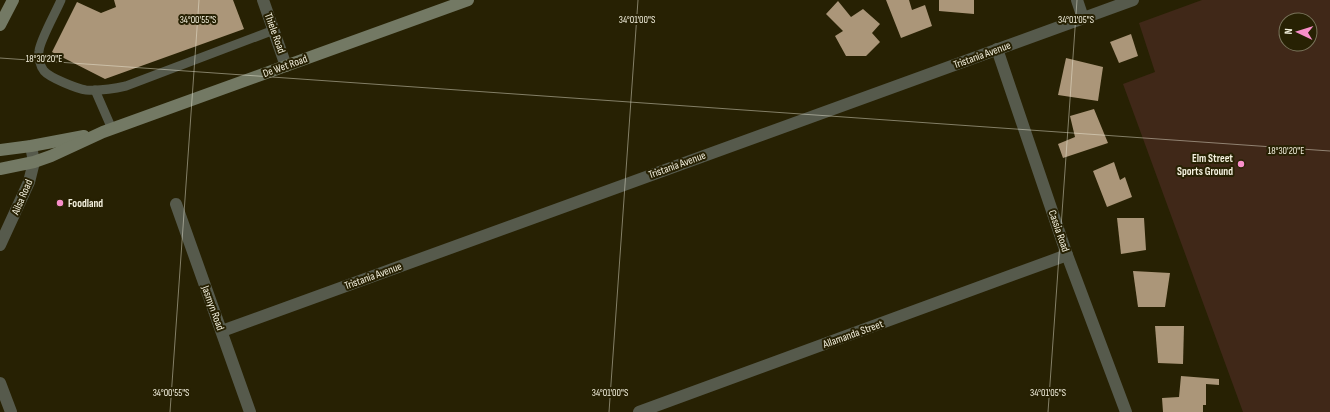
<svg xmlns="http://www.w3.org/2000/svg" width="1330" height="412" font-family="'Sofia Sans Condensed',sans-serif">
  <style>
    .green { fill: #402818; fill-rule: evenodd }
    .building { fill: #ab9679 }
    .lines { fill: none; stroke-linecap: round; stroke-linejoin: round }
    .lane { stroke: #565a4c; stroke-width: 9 }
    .street { stroke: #565a4c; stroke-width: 12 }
    .secondary { stroke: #737964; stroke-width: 12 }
    .ticks { fill: none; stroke: #f4f1df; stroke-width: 1; stroke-opacity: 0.45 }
    .poi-dot { fill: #f98fca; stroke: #272103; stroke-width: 1.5 }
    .labels { text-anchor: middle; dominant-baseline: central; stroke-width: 4; stroke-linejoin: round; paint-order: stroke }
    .street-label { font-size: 11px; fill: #f4f1df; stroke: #272103 }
    .poi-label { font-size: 11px; font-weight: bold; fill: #f4f1df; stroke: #272103; text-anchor: end }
    .ticks-label { font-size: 10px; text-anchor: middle; fill: #f4f1df; stroke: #272103; stroke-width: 4; stroke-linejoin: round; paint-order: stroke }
  </style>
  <rect width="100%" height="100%" fill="#272103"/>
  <path class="green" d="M1202,0H1330V412H1243L1123,84L1155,72L1139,23ZM1286,20H1310V44H1286Z"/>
  <g class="building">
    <path d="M114,0H233L244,29L105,79L52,52L77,2L101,13L116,7Z"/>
    <path d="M886,0H909L912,10L925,5L932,26L901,38Z"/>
    <path d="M939,0H974V14L939,11Z"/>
    <path d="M838,1L851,17L863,9L880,24L872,33L880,42L866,56H846L835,36L843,31L826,14Z"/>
    <path d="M1131,34L1138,56L1119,63L1110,42Z"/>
    <path d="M1066,58L1103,67L1098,101L1058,95Z"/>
    <path d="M1094,109L1108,143L1063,158L1058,144L1075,137L1070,116Z"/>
    <path d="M1114,162L1120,180L1125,177L1132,197L1107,207L1093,171Z"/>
    <path d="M1117,218H1144L1146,250L1121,254Z"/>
    <path d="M1133,271L1170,273L1165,307H1138Z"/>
    <path d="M1155,326H1184L1183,364L1158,363Z"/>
    <path d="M1181,376L1219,379V385L1206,384V405H1203V412H1163L1162,398L1179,397Z"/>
  </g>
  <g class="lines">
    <g class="lane">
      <path d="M61,0C56,12 40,40 39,51C38,57 40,66 44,71C50,78 78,89 86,90C100,91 113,89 126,86L274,30"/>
      <path d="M95,90L112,129"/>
    </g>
    <g class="street">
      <path d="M263,0L286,66"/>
      <path d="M1077,0L1083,18"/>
      <path d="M997,49L1067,255L1126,412"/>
      <path d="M176,204L250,412"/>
      <path d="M0,245L29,182L34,162L31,146"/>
      <path d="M222,331L1133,0"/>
      <path d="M0,383L11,412"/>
      <path d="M639,412L1067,255"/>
    </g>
    <g class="secondary">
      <path d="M0,25L13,0"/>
      <path d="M0,150L31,146L84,136"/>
      <path d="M0,169L34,162L51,156L103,132L468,0"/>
    </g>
  </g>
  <path class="ticks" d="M0,58L1330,151M170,412L199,0M609,412L638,0M1048,412L1077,0"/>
  <g class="poi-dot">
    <circle cx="1241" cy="164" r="4"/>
    <circle cx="60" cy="203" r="4"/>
  </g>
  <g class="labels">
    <g class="street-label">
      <text transform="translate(275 33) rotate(70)">Thiele Road</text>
      <text transform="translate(982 55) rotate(-20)">Tristania Avenue</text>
      <text transform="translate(285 66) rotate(-20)">De Wet Road</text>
      <text transform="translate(677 165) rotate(-20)">Tristania Avenue</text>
      <text transform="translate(22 197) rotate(-67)">Ailsa Road</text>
      <text transform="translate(1059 231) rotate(71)">Cassia Road</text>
      <text transform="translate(373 276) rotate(-20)">Tristania Avenue</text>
      <text transform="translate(213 308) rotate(70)">Jasmyn Road</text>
      <text transform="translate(853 334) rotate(-20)">Allamanda Street</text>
    </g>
    <g class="poi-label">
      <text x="1233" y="158">Elm Street<tspan x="1233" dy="13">Sports Ground</tspan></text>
      <text x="68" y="203" text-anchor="start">Foodland</text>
    </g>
  </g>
  <g class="ticks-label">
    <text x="198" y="23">34°00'55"S</text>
    <text x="637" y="23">34°01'00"S</text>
    <text x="1076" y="23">34°01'05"S</text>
    <text x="44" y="62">18°30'20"E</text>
    <text x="1286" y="154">18°30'20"E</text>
    <text x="171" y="396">34°00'55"S</text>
    <text x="610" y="396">34°01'00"S</text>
    <text x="1048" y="396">34°01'05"S</text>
  </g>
  <g transform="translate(1298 32) rotate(274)"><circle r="19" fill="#272103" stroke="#79745b"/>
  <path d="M0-3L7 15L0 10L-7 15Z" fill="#f98fca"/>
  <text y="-6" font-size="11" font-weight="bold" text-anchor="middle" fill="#f4f1df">N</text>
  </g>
</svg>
